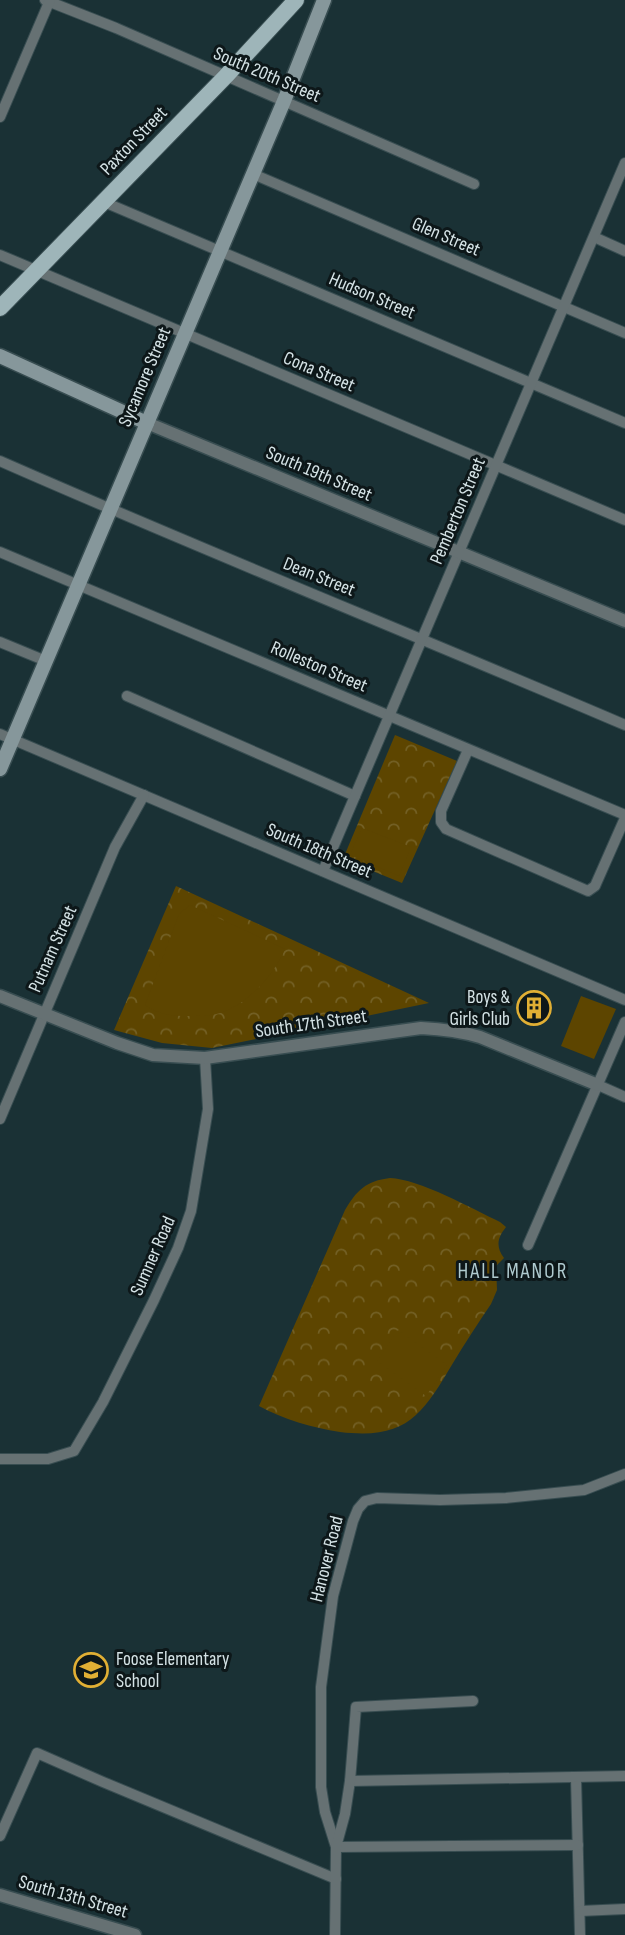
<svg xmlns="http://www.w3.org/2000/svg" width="625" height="1935" font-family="'Sofia Sans Condensed',sans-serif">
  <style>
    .park { fill: url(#park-crowns) }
    .garden { fill: #5d4500 }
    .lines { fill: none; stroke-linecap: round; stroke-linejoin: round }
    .minor-casing { stroke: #384d51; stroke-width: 12 }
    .tertiary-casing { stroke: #384d51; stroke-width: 15 }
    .secondary-casing { stroke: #384d51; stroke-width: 17 }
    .primary-casing { stroke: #384d51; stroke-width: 18 }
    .minor { stroke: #667173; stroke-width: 10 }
    .tertiary { stroke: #667173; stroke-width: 12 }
    .secondary { stroke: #86979b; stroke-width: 14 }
    .primary { stroke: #9eb5b9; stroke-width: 16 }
    .labels { text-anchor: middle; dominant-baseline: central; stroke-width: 6; stroke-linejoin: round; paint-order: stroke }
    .street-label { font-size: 19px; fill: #d5e3e6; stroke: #0d1719 }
    .poi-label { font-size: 19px; fill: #d5e3e6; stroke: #0d1719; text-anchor: end }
    .neighbourhood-label { font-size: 21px; letter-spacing: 2px; fill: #afcacf; stroke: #0d1719 }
  </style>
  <defs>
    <pattern id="park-crowns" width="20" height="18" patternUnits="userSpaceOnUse" patternTransform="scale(1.75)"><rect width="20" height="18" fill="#5d4500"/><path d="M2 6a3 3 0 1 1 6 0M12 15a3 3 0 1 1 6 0" fill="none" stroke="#736025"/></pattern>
  </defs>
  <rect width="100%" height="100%" fill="#1a3135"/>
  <g class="park">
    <path d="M395,735L457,761L402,883L343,859Z"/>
    <path d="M176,886L429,1003L212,1048L162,1043L114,1030Z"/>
    <path d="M390,1178C419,1179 473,1209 500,1222L506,1227C498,1237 495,1246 504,1258L496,1266L497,1290L491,1304C478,1323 465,1343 453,1363C422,1415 407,1440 340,1432C313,1428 283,1419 259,1406L345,1210C357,1190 366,1181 390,1178Z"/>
  </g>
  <g class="garden">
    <path d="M362,828L411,847L399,876L350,855Z"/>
    <path d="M190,905L285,949C274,975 248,1004 220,1013C210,1016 198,1016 187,1016C172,1016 157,1014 145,1005L179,914Z"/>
    <path d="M581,996L616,1009L594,1059L561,1046Z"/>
    <path d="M398,1330L447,1365L426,1396L377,1361Z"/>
  </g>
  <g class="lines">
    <g class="minor-casing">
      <g id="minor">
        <path d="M45,0L116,28L474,184"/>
        <path d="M0,117L50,0"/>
        <path d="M253,174L625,333"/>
        <path d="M104,202L625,423"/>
        <path d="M594,237L625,251"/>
        <path d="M0,255L625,520"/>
        <path d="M0,461C207,552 417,636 625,725"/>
        <path d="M0,552L625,815"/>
        <path d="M0,642L46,661"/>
        <path d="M127,696L355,796"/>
        <path d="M0,734L625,1000"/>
        <path d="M468,750L441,811V822L446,829L588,891L595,886L625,818"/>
        <path d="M323,871L625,163"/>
        <path d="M598,1085L625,1097"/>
        <path d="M0,1119L115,847L144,795"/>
        <path d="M528,1245L625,1022"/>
        <path d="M0,1459H48L74,1451L103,1402L154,1300L178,1248L191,1211L208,1109L205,1058"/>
        <path d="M576,1778L580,1935"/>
        <path d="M350,1781L625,1776"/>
        <path d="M0,1836L37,1753L103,1782L336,1879"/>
        <path d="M336,1847L325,1812L321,1787V1687L333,1596L353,1521L358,1509L365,1501L377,1498L440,1500L506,1498L584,1490L625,1474"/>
        <path d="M336,1847L578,1845"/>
        <path d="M580,1911L625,1909"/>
        <path d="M335,1935L336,1847L345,1814L350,1781L356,1707L473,1701"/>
      </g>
    </g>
    <g class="tertiary-casing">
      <g id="tertiary">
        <path d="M147,423L625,621"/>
        <path d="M0,996L117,1043L153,1055L205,1058L421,1028C441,1029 460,1031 480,1037L598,1085"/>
        <path d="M0,1895L135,1935"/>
      </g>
    </g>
    <g class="secondary-casing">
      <g id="secondary">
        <path d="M0,356L147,423"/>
        <path d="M0,769L284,101L324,0"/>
      </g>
    </g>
    <g class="primary-casing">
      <path id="primary" d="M0,308L226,76L296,0"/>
    </g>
    <use href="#minor" class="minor"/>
    <use href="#tertiary" class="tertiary"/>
    <use href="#secondary" class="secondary"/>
    <use href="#primary" class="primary"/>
  </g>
  <defs>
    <g id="building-ring" transform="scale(1.75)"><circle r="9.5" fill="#0d1719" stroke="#e1af34" stroke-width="1.5"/><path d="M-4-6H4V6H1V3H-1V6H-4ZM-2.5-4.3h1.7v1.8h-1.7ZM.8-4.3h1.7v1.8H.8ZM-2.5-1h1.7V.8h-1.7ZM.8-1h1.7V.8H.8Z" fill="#e1af34"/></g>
    <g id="school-ring" transform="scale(1.75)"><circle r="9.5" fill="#0d1719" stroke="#e1af34" stroke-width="1.5"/><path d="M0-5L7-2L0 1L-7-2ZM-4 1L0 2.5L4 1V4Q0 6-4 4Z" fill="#e1af34"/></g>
  </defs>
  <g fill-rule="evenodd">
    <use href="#building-ring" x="534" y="1008"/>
    <use href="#school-ring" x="91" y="1670"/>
  </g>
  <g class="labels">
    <g class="street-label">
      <text transform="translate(267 75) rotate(23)">South 20th Street</text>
      <text transform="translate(134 141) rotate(-46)">Paxton Street</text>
      <text transform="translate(446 237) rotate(23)">Glen Street</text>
      <text transform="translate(372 296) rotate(23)">Hudson Street</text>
      <text transform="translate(319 372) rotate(23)">Cona Street</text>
      <text transform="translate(145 377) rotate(-67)">Sycamore Street</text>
      <text transform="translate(319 474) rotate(23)">South 19th Street</text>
      <text transform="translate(458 511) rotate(-67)">Pemberton Street</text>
      <text transform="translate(319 577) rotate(22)">Dean Street</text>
      <text transform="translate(319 667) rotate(23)">Rolleston Street</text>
      <text transform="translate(319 851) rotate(23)">South 18th Street</text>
      <text transform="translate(53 949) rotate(-66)">Putnam Street</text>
      <text transform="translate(311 1024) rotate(-8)">South 17th Street</text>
      <text transform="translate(153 1256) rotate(-66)">Sumner Road</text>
      <text transform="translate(327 1559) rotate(-76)">Hanover Road</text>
      <text transform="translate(73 1897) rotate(16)">South 13th Street</text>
    </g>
    <g class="poi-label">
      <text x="510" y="997">Boys &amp;<tspan x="510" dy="22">Girls Club</tspan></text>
      <text x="116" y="1659" text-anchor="start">Foose Elementary<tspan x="116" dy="22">School</tspan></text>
    </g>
    <g class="neighbourhood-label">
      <text x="513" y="1271">HALL MANOR</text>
    </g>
  </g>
</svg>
